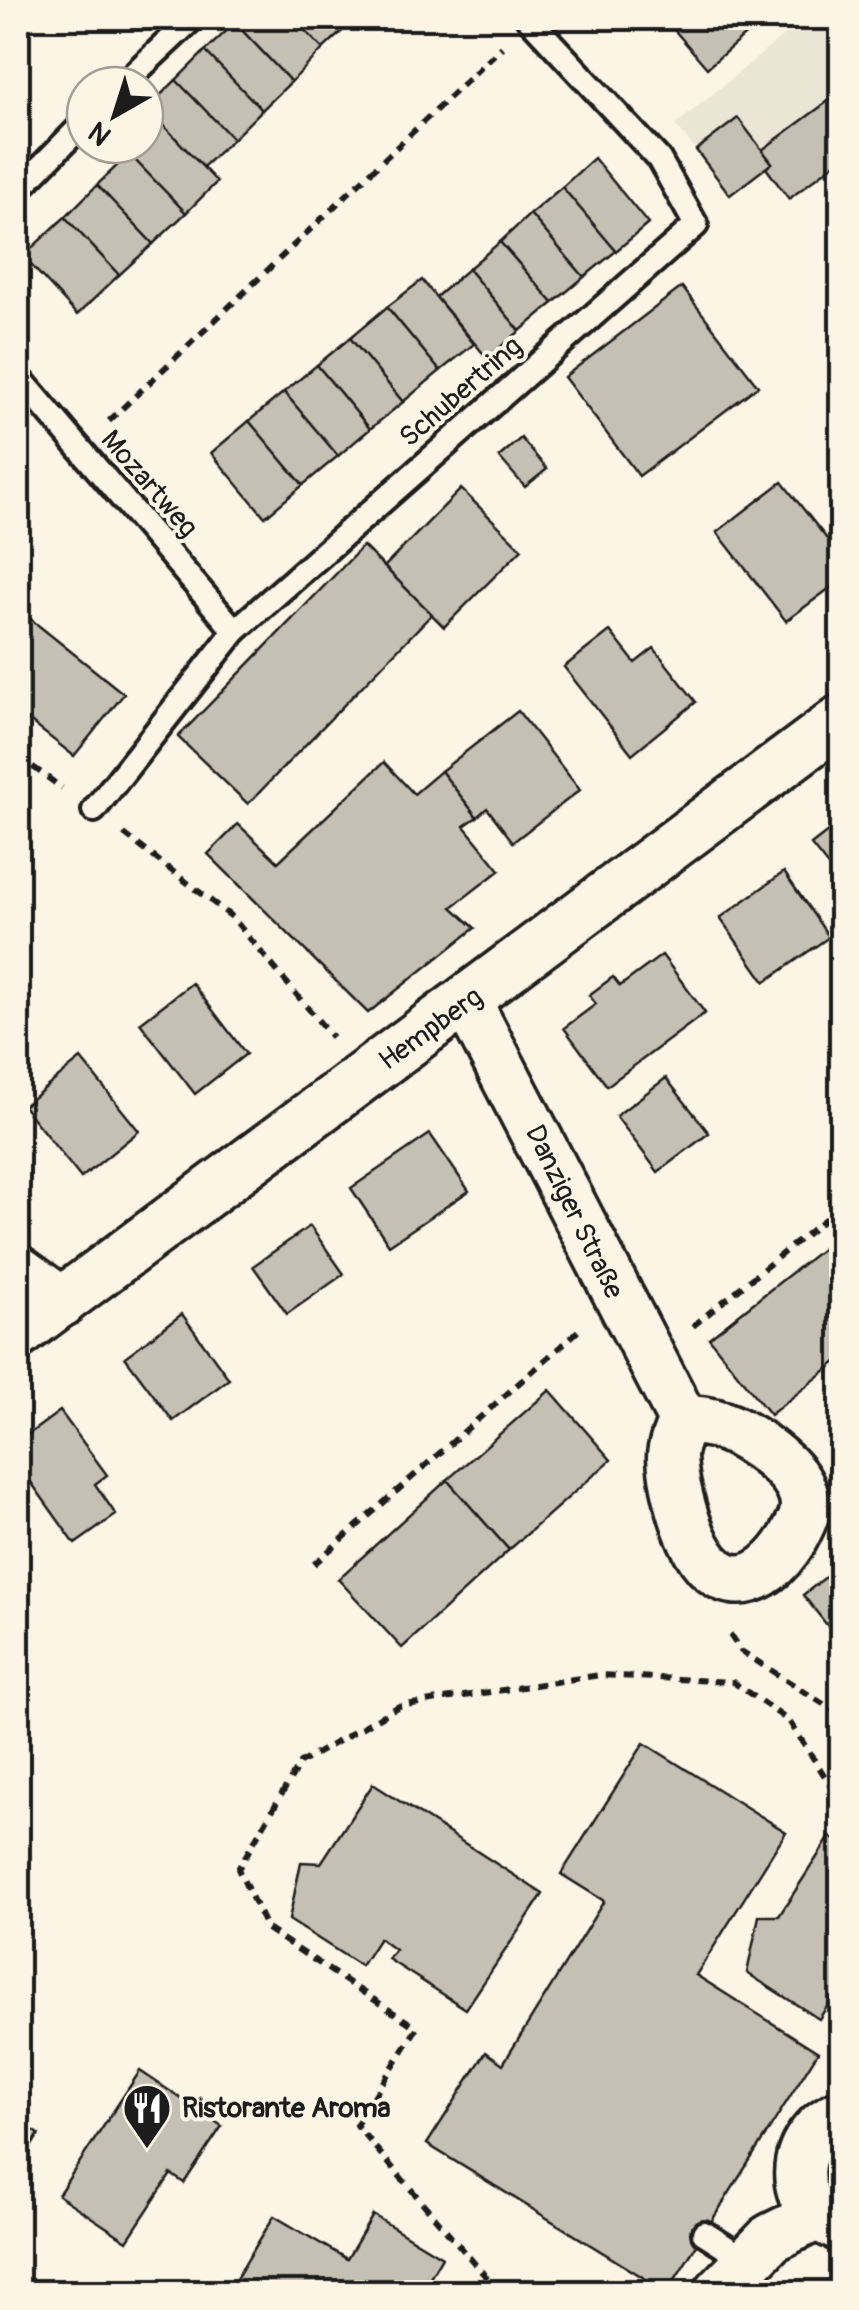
<svg xmlns="http://www.w3.org/2000/svg" width="859" height="2310" font-family="Pangolin,sans-serif">
  <style>
    .built { fill: #ebe5d6 }
    .building { fill: #c4c0b3; stroke: #1c1c1c; stroke-width: 2.5 }
    .lines { fill: none; stroke-linecap: round; stroke-linejoin: round }
    .service-casing { stroke: #1c1c1c; stroke-width: 30 }
    .minor-casing { stroke: #1c1c1c; stroke-width: 55 }
    .path { stroke: #1c1c1c; stroke-width: 6; stroke-dasharray: 10 8; stroke-linecap: butt }
    .service { stroke: #fcf5e5; stroke-width: 22 }
    .minor { stroke: #fcf5e5; stroke-width: 48 }
    .labels { text-anchor: middle; dominant-baseline: central; stroke-width: 8; stroke-linejoin: round; paint-order: stroke }
    .street-label { font-size: 28px; fill: #1c1c1c; stroke: #fcf5e5 }
    .poi-label { font-size: 28px; font-weight: bold; fill: #1c1c1c; stroke: #fcf5e5; text-anchor: start }
  </style>
  <rect width="100%" height="100%" fill="#fcf5e5"/>
  <filter id="ink" filterUnits="userSpaceOnUse"><feTurbulence type="fractalNoise" baseFrequency=".01" numOctaves="2"/><feDisplacementMap in="SourceGraphic" scale="20" xChannelSelector="R" yChannelSelector="G"/><feConvolveMatrix kernelMatrix="1 2 1 2 8 2 1 2 1" color-interpolation-filters="sRGB"/></filter>
  <g filter="url(#ink)">
    <path class="built" d="M805,18H841V91L762,150L738,118L696,150L675,125Z"/>
    <g class="building">
      <path d="M240,18H293L323,49L291,82L235,23Z"/>
      <path d="M293,18H349L352,22L323,49Z"/>
      <path d="M664,18H765L707,68Z"/>
      <path d="M235,23L291,82L262,110L205,51Z"/>
      <path d="M205,51L262,110L233,139L176,80Z"/>
      <path d="M176,80L233,139L203,167L147,108Z"/>
      <path d="M842,91V158L789,199L766,168L772,163L762,150Z"/>
      <path d="M738,118L772,163L730,195L696,150Z"/>
      <path d="M161,123L217,182L186,213L129,154L145,145V138Z"/>
      <path d="M129,154L186,213L153,244L97,185Z"/>
      <path d="M594,158L648,224L616,251L562,187Z"/>
      <path d="M97,185L153,244L119,275L65,217Z"/>
      <path d="M562,187L616,251L584,277L530,214Z"/>
      <path d="M530,214L584,277L553,303L500,242Z"/>
      <path d="M65,217L119,275L77,315L23,256Z"/>
      <path d="M500,242L553,303L520,331L468,269Z"/>
      <path d="M468,269L520,331L487,358L436,297Z"/>
      <path d="M422,280L474,344L440,371L387,307Z"/>
      <path d="M682,287L758,386L639,476L564,377Z"/>
      <path d="M387,307L440,371L403,402L350,338Z"/>
      <path d="M350,338L403,402L370,429L317,365Z"/>
      <path d="M317,365L370,429L338,456L284,392Z"/>
      <path d="M284,392L338,456L303,485L249,421Z"/>
      <path d="M249,421L303,485L265,517L211,453Z"/>
      <path d="M521,438L547,469L525,487L499,457Z"/>
      <path d="M782,482L842,558V579L786,621L717,532Z"/>
      <path d="M461,489L522,549L444,627L384,567Z"/>
      <path d="M363,546L432,614L248,804L178,737Z"/>
      <path d="M18,609L124,694L74,756L18,712Z"/>
      <path d="M610,631L635,663L654,648L696,702L632,754L564,667Z"/>
      <path d="M518,711L580,790L513,842L487,808L477,817L441,771Z"/>
      <path d="M384,762L414,794L441,771L477,817L464,826L500,870L452,907L475,928L368,1013L208,854L238,824L278,862Z"/>
      <path d="M842,821V884L811,845Z"/>
      <path d="M784,872L829,937L765,982L720,918Z"/>
      <path d="M662,955L705,1013L607,1086L564,1028L596,1004L589,995L613,977L620,986Z"/>
      <path d="M192,983L246,1054L195,1094L140,1023Z"/>
      <path d="M81,1059L139,1131L81,1178L23,1106Z"/>
      <path d="M666,1078L709,1133L658,1172L616,1116Z"/>
      <path d="M430,1134L469,1191L389,1245L351,1188Z"/>
      <path d="M310,1226L344,1274L287,1314L253,1266Z"/>
      <path d="M842,1233V1358L770,1415L709,1338Z"/>
      <path d="M182,1314L229,1379L173,1421L125,1357Z"/>
      <path d="M550,1390L611,1460L509,1550L447,1480Z"/>
      <path d="M60,1411L107,1475L95,1484L116,1515L75,1544L18,1464V1442Z"/>
      <path d="M447,1480L509,1550L402,1648L338,1579Z"/>
      <path d="M842,1564V1644L803,1595Z"/>
      <path d="M644,1743L786,1832L696,1975L818,2052L667,2292L427,2144L486,2052L503,2064L604,1901L561,1874Z"/>
      <path d="M373,1784L543,1894L466,2009L388,1959L395,1950L379,1938L361,1966L289,1920L301,1862L321,1863Z"/>
      <path d="M830,1837L842,1844V1994L837,1991L819,2019L747,1973L759,1916H779Z"/>
      <path d="M140,2071L222,2126L184,2183L171,2174L127,2241L58,2195Z"/>
      <path d="M18,2120L39,2134L18,2168Z"/>
      <path d="M373,2215L442,2257L426,2284L440,2292H228L274,2216L347,2259Z"/>
    </g>
    <g class="lines">
      <g class="service-casing">
        <g id="service">
          <path d="M122,85L193,18"/>
          <path d="M18,190L85,122"/>
          <path d="M18,376L235,631"/>
          <path d="M94,810L235,631L696,225L659,159L528,18"/>
          <path d="M704,2233L748,2261"/>
        </g>
      </g>
      <g class="minor-casing">
        <g id="minor">
          <path d="M467,1002L683,1420C679,1431 672,1446 672,1457C673,1481 682,1516 692,1538C717,1596 761,1590 792,1540C797,1530 806,1516 805,1505C804,1479 779,1460 760,1446C733,1428 715,1420 683,1420"/>
          <path d="M18,1270L62,1302"/>
          <path d="M18,1334L842,719"/>
          <path d="M842,2114C788,2134 782,2210 842,2227"/>
          <path d="M719,2292L771,2238L818,2215"/>
        </g>
      </g>
      <g class="path">
        <path d="M109,421L502,47"/>
        <path d="M18,756L62,788"/>
        <path d="M124,834L232,917L332,1037"/>
        <path d="M693,1326L842,1205"/>
        <path d="M314,1564L578,1331"/>
        <path d="M730,1635L741,1651L842,1716"/>
        <path d="M499,2292L356,2125L417,2028L267,1929L238,1869L300,1763L399,1706L600,1675L733,1682L789,1721L830,1784L842,1792"/>
      </g>
      <use href="#service" class="service"/>
      <use href="#minor" class="minor"/>
    </g>
  </g>
  <defs>
    <g id="restaurant-pin" transform="scale(2.5)"><path d="M0 17L-7.5 6A9.5 9.5 0 1 1 7.5 6Z" fill="#1c1c1c" stroke="#fcf5e5"/><path d="M-5-6h1v4h1v-4h1v4h1v-4h1v5L-1.5 .5V6h-2V.5L-5-1ZM5-6V6H3V1.5H1.5Q1.5-4 5-6Z" fill="#fff"/></g>
  </defs>
  <g fill-rule="evenodd">
    <use href="#restaurant-pin" x="147" y="2108"/>
  </g>
  <g class="labels">
    <g class="street-label">
      <text transform="translate(461 392) rotate(-41)">Schubertring</text>
      <text transform="translate(149 484) rotate(49)">Mozartweg</text>
      <text transform="translate(431 1029) rotate(-36)">Hempberg</text>
      <text transform="translate(574 1212) rotate(64)">Danziger Straße</text>
    </g>
    <g class="poi-label">
      <text x="182" y="2108">Ristorante Aroma</text>
    </g>
  </g>
  <rect width="859" height="2310" fill="none" stroke="#fcf5e5" stroke-width="60"/>
  <rect x="30" y="30" width="799" height="2250" fill="none" stroke="#1c1c1c" stroke-width="4" filter="url(#ink)"/>
  <g transform="translate(115 115) rotate(219)"><circle r="48" fill="#fcf5e5" stroke="#a29e95" stroke-width="2.5"/>
  <path d="M0-8L18 38L0 25L-18 38Z" fill="#1c1c1c"/>
  <text y="-15" font-size="28" font-weight="bold" text-anchor="middle" fill="#1c1c1c">N</text>
  </g>
</svg>
